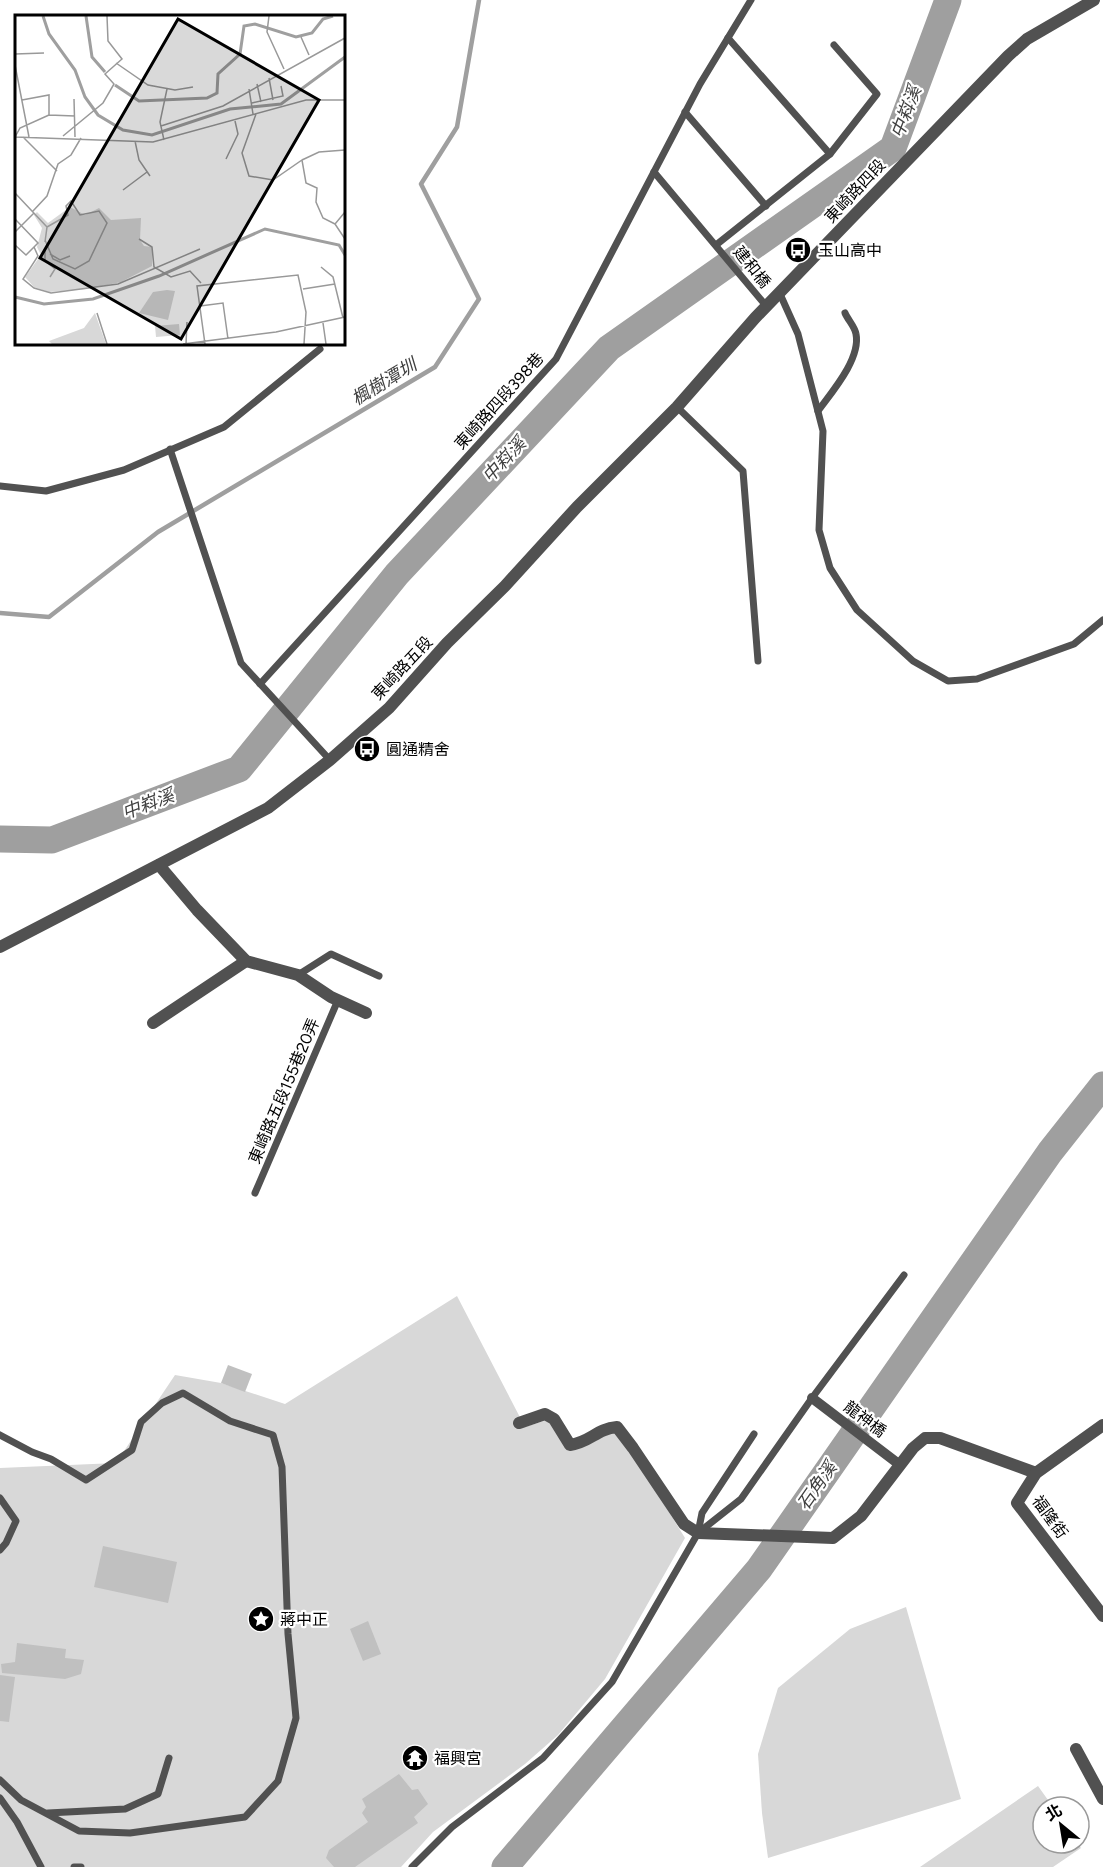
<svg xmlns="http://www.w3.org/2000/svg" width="1103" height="1867" font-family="Figtree,'Noto Sans TC',sans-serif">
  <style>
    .green { fill: #d8d8d8 }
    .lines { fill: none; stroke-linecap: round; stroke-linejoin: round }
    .stream { stroke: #9f9f9f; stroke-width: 4.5 }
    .river { stroke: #9f9f9f; stroke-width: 27 }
    .building { fill: #c0c0c0 }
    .service { stroke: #515151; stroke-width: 7 }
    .pedestrian { stroke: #515151; stroke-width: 10 }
    .minor { stroke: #515151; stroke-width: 12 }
    .tertiary { stroke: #515151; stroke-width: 12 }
    .labels { text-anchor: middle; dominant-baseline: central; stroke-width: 4.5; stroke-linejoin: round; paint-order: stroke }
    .street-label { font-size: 16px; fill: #000; stroke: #fff }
    .poi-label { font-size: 16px; fill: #000; stroke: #fff; text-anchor: start }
    .water-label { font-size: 18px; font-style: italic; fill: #404040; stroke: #fff }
    .inset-river { fill: none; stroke: #9f9f9f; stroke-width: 3 }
    .inset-road { fill: none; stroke: #999; stroke-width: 1.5 }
    .view { fill: #000; fill-opacity: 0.15; stroke: #000; stroke-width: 3 }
    .inset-edge { fill: none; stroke: #000; stroke-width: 3 }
  </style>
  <rect width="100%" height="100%" fill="#fff"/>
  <g class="green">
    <path d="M457,1296L525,1427L550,1419L570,1450L618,1429L685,1538L605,1679L558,1735L525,1764L433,1832L401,1867H0V1468L116,1463L175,1375L221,1383L285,1404Z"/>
    <path d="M906,1607L961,1799L768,1858L762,1813L758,1754L778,1688L850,1629Z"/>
    <path d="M1038,1786L1053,1807H1043V1843H1077L1081,1848L1053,1867H920Z"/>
  </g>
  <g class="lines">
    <path class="stream" d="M0,613L49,617L158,532L435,367L479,299L421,184L457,127L479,0"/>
    <g class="river">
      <path d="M0,839L52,840L239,769L397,574L609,348L893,148L948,0"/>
      <path d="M505,1867L759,1569L1050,1152L1103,1085"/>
    </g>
  </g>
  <g class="building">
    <path d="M228,1365L252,1374L245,1392L221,1383Z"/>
    <path d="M103,1546L177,1562L168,1603L94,1587Z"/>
    <path d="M368,1621L381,1654L363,1661L350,1629Z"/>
    <path d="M17,1643L66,1649L65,1658L84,1660L81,1674L65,1679L2,1673L1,1664L15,1662Z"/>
    <path d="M0,1675L15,1677L9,1722L0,1721Z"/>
    <path d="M399,1774L412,1790L418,1789L428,1804L414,1817L418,1823L355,1867H334L326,1858L329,1850L368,1822L362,1813L366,1807L362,1799Z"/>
  </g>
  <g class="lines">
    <g class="service">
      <path d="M728,38L830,154"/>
      <path d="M685,112L766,206"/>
      <path d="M654,172L767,307"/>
      <path d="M716,245L830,154L877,94L834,45"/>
      <path d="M780,294L798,334L823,431L819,530L830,568L857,610L913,661L948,681L977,679L1074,644L1103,620"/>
      <path d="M677,407L743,471L758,661"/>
      <path d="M818,411C831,393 861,359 856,334C855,327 848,320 845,313"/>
      <path d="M170,449L241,663L330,760"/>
      <path d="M0,486L46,491L124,470L224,427L320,349"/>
      <path d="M260,684L556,359L700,84L751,0"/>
      <path d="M298,975L331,954L379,976"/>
      <path d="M255,1193L338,1000"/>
      <path d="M0,1435L32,1452L51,1459L86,1480L132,1450L141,1422L162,1403L183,1393L230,1421L273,1435L282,1467L288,1634L296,1718L278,1781L245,1817L130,1833L79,1831L21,1800L0,1780"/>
      <path d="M0,1498L16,1521L6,1543L0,1550"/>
      <path d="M698,1533L702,1513L754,1434"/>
      <path d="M0,1798L17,1822L41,1867"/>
      <path d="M48,1813L125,1809L158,1794L169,1758"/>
      <path d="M74,1867H81"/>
      <path d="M412,1867L452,1827L543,1758L612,1682L698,1533L741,1499L812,1398L904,1275"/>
    </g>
    <path class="pedestrian" d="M812,1398L900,1465"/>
    <g class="minor">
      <path d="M159,865L197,910L246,961L298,975L331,997L366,1013"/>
      <path d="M153,1023L246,961"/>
      <path d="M519,1423L545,1414L554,1419L570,1445C591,1442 596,1429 617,1427L633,1448L684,1524L698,1533L833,1538L861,1516L913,1448L925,1438H940L1036,1473"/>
      <path d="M1103,1425L1036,1473L1017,1503L1103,1616"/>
      <path d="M1076,1749L1103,1799"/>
    </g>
    <path class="tertiary" d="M0,947L268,808L330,760L389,708L447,643L505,586L577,507L677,407L755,318L1008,56L1027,39L1094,0"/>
  </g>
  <defs>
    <g id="bus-disc" transform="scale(1.35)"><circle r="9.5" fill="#000" stroke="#fff"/><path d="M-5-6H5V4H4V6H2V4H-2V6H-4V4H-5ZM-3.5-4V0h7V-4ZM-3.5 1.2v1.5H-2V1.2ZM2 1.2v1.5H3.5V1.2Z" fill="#fff"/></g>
    <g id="sight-disc" transform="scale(1.35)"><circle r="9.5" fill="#000" stroke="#fff"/><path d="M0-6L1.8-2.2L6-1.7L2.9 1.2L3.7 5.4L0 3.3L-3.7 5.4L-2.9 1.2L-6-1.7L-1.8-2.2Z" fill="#fff"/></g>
    <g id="temple-disc" transform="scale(1.35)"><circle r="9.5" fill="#000" stroke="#fff"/><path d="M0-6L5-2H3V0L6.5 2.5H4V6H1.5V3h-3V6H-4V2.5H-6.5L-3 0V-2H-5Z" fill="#fff"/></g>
  </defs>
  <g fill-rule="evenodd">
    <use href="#bus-disc" x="798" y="250"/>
    <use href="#bus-disc" x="367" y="749"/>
    <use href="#sight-disc" x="261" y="1619"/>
    <use href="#temple-disc" x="415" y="1758"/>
  </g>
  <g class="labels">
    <g class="street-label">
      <text transform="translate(855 191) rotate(-47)">東崎路四段</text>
      <text transform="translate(752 267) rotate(51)">建和橋</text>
      <text transform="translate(499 401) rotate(-48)">東崎路四段398巷</text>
      <text transform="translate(402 668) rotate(-47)">東崎路五段</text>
      <text transform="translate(284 1091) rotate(-67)">東崎路五段155巷20弄</text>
      <text transform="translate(865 1419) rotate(37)">龍神橋</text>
      <text transform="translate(1050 1517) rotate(54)">福隆街</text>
    </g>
    <g class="poi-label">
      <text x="818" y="250">玉山高中</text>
      <text x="386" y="749">圓通精舍</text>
      <text x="280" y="1619">蔣中正</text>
      <text x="434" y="1758">福興宮</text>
    </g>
    <g class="water-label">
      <text transform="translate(906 112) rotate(-69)">中嵙溪</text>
      <text transform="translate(384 382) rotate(-31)">楓樹潭圳</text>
      <text transform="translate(504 460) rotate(-47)">中嵙溪</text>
      <text transform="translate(148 804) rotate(-21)">中嵙溪</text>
      <text transform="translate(817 1486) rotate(-55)">石角溪</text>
    </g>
  </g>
  <g transform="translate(15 15)">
    <rect width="330" height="330" fill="#fff"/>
    <path d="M55,192L70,200L84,193L96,205L126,203L125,225L129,231L137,232V251L106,267L73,274L34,277L19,272L10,262L26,240L22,232L27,213L19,200L22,197L33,208ZM152,275L160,276L153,305L124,298L138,277ZM80,298L91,329H37L34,326L69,313ZM164,309L165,320L141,322L140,311Z" fill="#d8d8d8"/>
    <path class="inset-river" d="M28,1L34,19L60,55L70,82L83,100L108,115L137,120L215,94L266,89L330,42M71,1L77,42L90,57M100,70L124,86L192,83L202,78L203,59L225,39L229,11L240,9L281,22L297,18L308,4L318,1M0,282L29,289L78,284L144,261L250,214L324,230L330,240"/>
    <path class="inset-road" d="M254,1L252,17L269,54M286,22L294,40M0,39L29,38M101,48L133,70L160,75L178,72M0,50L14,122M254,63L258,85M242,69L246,87M234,74L238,99M59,84L60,122M7,85L34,80V100L60,101M237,88L268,81L266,71M241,99L227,138L234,161L258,165L287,145L291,168L302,173L301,187L308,203L320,209M146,111L208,91L330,23M48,121L88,88L99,69L90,59L107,44L93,26L92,1M0,122L138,127L291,85H330M0,122L5,113L34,100M8,122L42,156M149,125L145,107L152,74M120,126L124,145L135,161M211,144L223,119L220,106M287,145L304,137L330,135M108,175L132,157M0,178L32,212L30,227M18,196L32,181L43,149L56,140L66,123M330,197L320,209L330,224M0,204L23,228L11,240L0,230M0,217L19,198M124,224L137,232L139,252L156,262L175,256L186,268M30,225L38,244L60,254L74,246L92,208L84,196L65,200L56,186L51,191L53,200L32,212M19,232L23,241L8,264L19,273L36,278L103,269L185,234M30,233V246L40,254L35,262M35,239L45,245L55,241M306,252L318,262L328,303M288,274L320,269M185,291L208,288L213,324M82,298L92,329M308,308L311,329M168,329L261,317L330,302M171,329L172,307M190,329L182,271L283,260L291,297L289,329"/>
    <path class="view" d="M163,4L304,85L166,324L25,243Z"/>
    <rect width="330" height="330" class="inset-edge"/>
  </g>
  <g transform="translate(1061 1825) rotate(330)"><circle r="28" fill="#ffffff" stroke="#999999" stroke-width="1.5"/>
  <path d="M0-4.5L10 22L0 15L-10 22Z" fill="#000000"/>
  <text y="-9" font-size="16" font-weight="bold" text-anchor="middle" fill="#000000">北</text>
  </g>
</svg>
